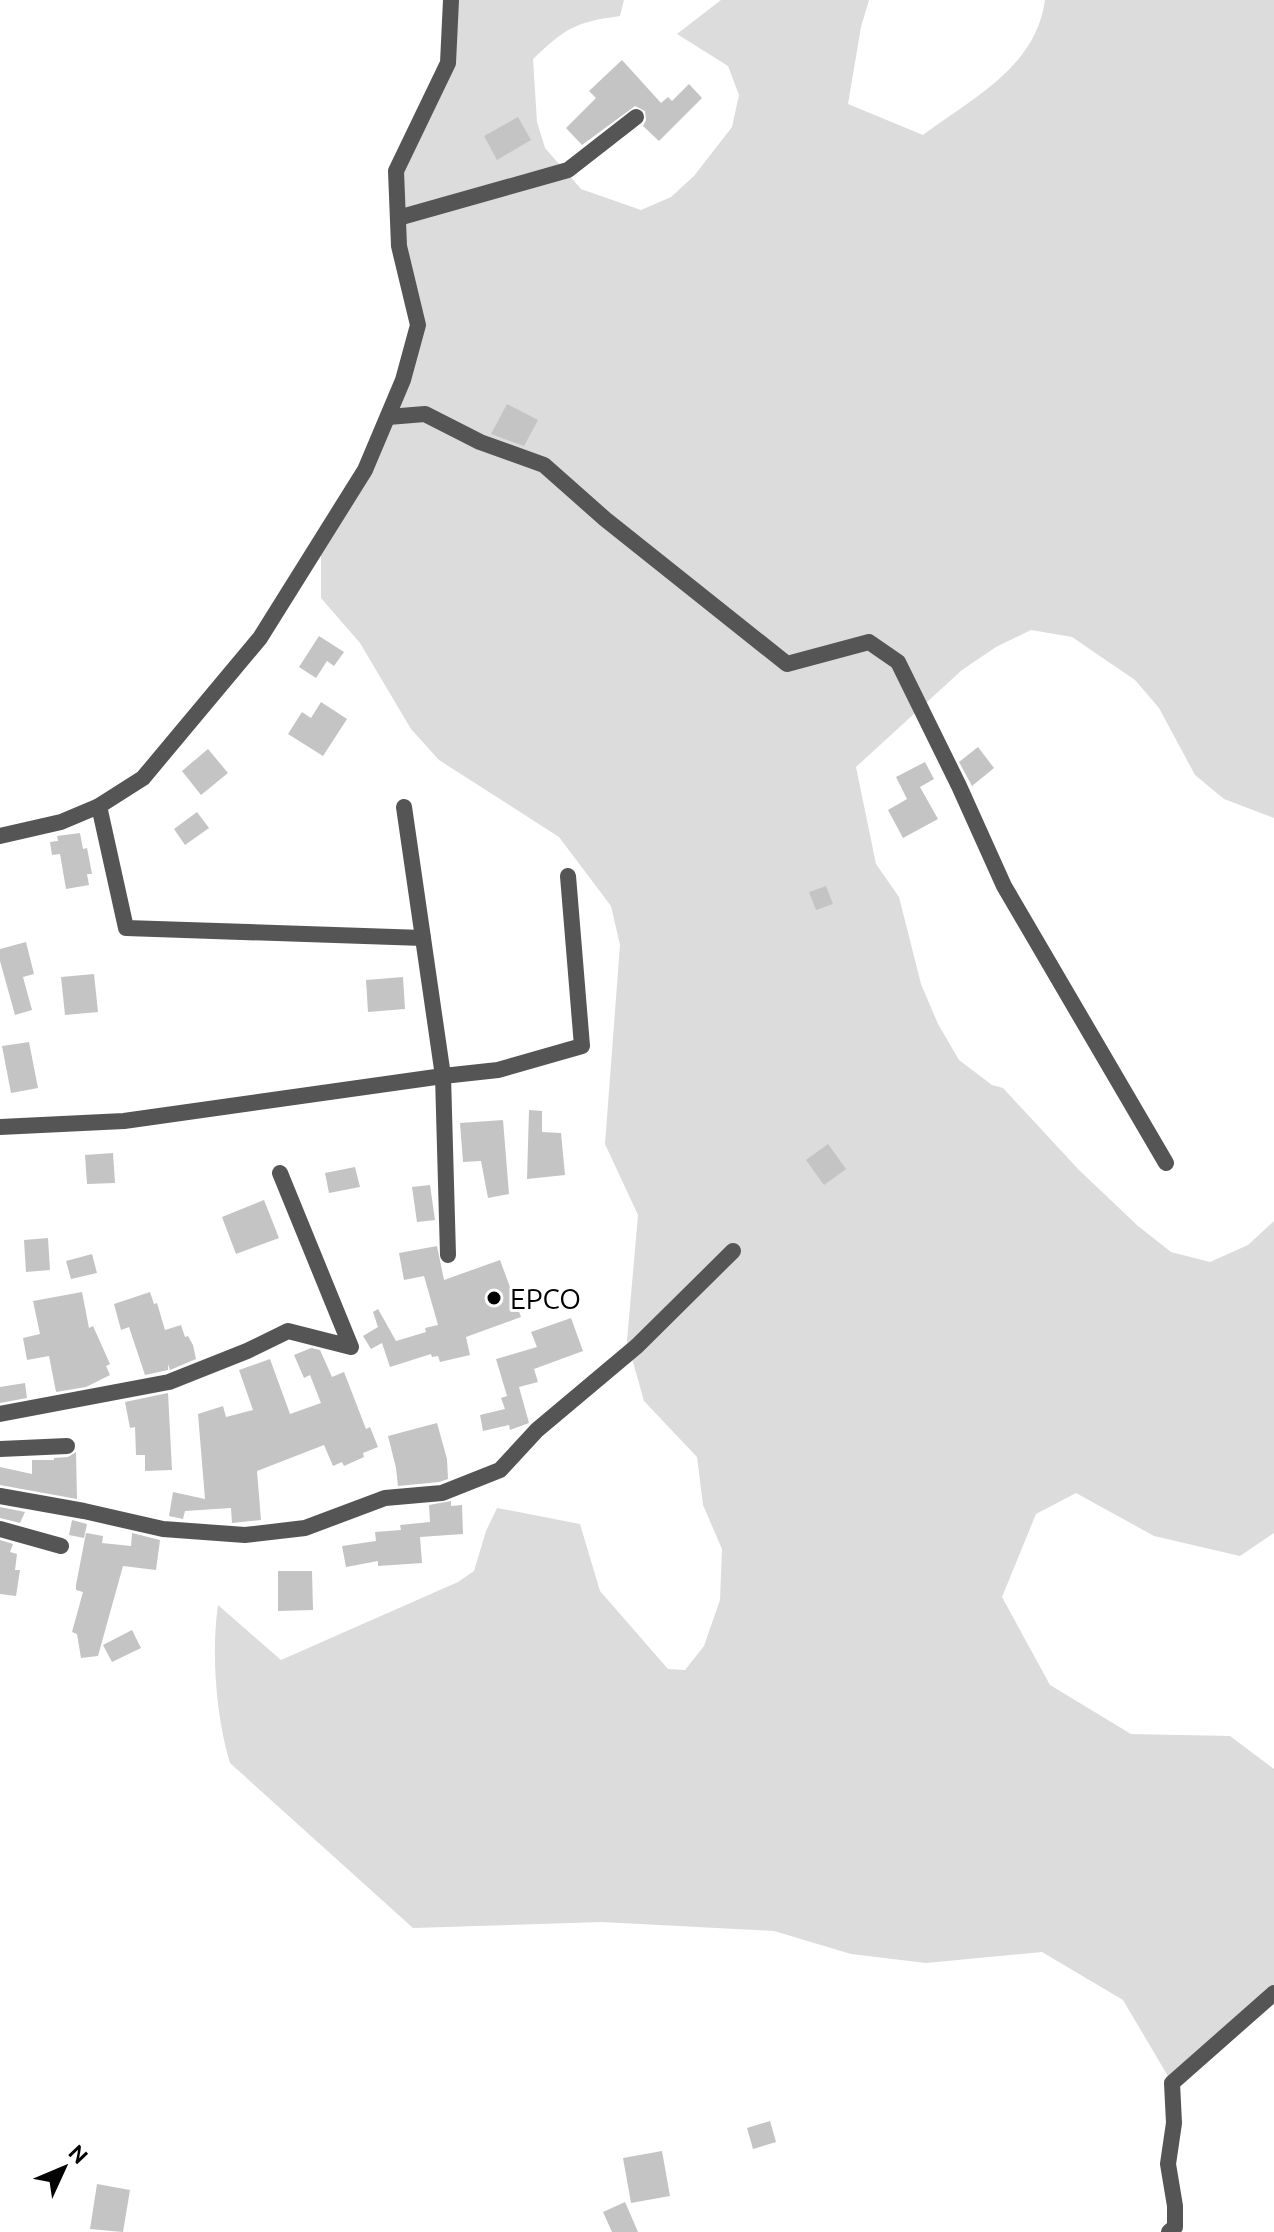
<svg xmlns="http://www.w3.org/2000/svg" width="1274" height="2232" font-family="Ubuntu,sans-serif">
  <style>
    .green { fill: #dcdcdc }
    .building { fill: #c4c4c4 }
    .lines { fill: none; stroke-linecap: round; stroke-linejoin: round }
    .street { stroke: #555; stroke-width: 16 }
    .poi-dot { fill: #000; stroke: #fff; stroke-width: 3 }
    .labels { text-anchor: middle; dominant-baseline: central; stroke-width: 6; stroke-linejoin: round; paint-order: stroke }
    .poi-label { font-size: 28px; fill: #000; stroke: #fff; text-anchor: start }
  </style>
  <rect width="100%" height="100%" fill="#fff"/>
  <path class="green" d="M447,0H624L620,16C575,22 566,28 533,59L537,122L545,148L581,189L641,210L671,197L694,176L732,127L739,95L728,66L677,34L721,0H869L861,27L848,104L923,135C973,98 1036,67 1045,0H1274V818L1224,799L1195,775L1159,708L1135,680L1072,637L1031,630L996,647L962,670L856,767L876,864L899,897L921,984L938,1024L959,1060L992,1085L1003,1088L1079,1170L1138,1226L1171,1252L1210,1262L1248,1245L1274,1221V1533L1240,1556L1154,1536L1076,1493L1036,1514L1002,1597L1050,1685L1131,1734L1230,1736L1274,1769V1993L1172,2083L1123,2000L1042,1952L926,1963L851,1954L774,1931L602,1922L413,1928L230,1763C216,1717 211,1653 218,1605L281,1660L458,1582L474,1571L486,1531L497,1508L580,1524L600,1591L668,1669L685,1670L704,1646L720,1600L722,1549L703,1505L697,1457L644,1401L627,1341L638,1215L605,1144L620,945L611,906L559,837L439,760L411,729L360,643L321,598V543L365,470L418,325L396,171L448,63Z"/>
  <g class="building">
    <path d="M622,60L661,103L668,97L672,101L689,84L702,98L659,141L643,126L646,120L645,111L635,106L582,145L566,128L596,98L589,91Z"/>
    <path d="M518,117L531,140L497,160L484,136Z"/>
    <path d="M507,404L538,420L524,446L491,434Z"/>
    <path d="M319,636L344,652L334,666L327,661L316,678L299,667Z"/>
    <path d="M321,702L347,719L323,756L288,734L302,712L311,718Z"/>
    <path d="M978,747L994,768L972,786L959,762Z"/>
    <path d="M208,749L228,773L201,795L182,771Z"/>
    <path d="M925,762L934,779L920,787L938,819L903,838L888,810L907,799L896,777Z"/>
    <path d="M197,812L209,828L185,845L174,829Z"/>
    <path d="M80,833L83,849L87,848L92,874H87L89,885L66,889L60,854L52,855L50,842L58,841L57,836Z"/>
    <path d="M826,886L833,904L816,910L809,892Z"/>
    <path d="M26,942L34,974L23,977L32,1010L15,1015L0,961V949Z"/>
    <path d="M94,974L98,1012L65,1015L61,977Z"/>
    <path d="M403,977L405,1009L368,1012L366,980Z"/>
    <path d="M29,1042L38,1088L11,1093L2,1046Z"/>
    <path d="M529,1110L542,1111V1132L561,1133L565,1175L527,1179Z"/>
    <path d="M503,1120L509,1194L488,1198L481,1161L463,1162L460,1123Z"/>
    <path d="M828,1144L846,1169L824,1185L806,1160Z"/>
    <path d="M113,1153L115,1183L87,1184L85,1155Z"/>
    <path d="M355,1167L360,1187L329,1193L325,1173Z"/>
    <path d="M430,1185L435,1220L417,1222L412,1187Z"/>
    <path d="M264,1200L279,1238L236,1254L222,1217Z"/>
    <path d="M48,1238L50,1270L26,1272L24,1240Z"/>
    <path d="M437,1246L444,1280L500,1260L521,1317L466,1337L470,1355L440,1362L438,1356L432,1357L431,1354L390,1367L382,1343L371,1349L363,1336L378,1327L373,1312L378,1309L396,1341L426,1332L425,1328L438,1325L424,1276L404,1280L399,1253Z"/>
    <path d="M92,1254L97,1273L71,1279L66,1261Z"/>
    <path d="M82,1292L89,1328L93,1326L110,1364L106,1366L110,1375L86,1387L56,1392L49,1356L27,1360L23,1338L40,1334L33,1301Z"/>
    <path d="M150,1292L154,1304L157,1303L165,1330L181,1325L185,1337L188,1336L193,1345L196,1359L170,1370L168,1364V1370L145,1375L129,1327L121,1330L114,1304Z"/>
    <path d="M571,1318L583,1351L534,1369L538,1382L519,1387L529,1423L510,1430L509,1425L483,1431L480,1415L505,1409L501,1398L507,1396L496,1359L537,1347L531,1332Z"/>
    <path d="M311,1348L320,1350L332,1377L344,1372L366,1429L370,1427L378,1447L363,1453L364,1457L344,1466L342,1462L333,1466L324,1445L257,1471L261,1520L232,1523L231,1508L185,1511L183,1519L169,1516L173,1492L205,1499L198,1414L223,1406L226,1417L253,1410L239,1370L270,1359L290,1414L321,1403L310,1375L304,1378L294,1355Z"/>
    <path d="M25,1383L27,1398L0,1403V1387Z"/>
    <path d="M168,1393L172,1470L145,1471V1455H136L135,1427L130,1428L125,1402Z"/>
    <path d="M437,1423L447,1459L448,1479L439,1482L398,1486L396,1468L388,1436Z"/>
    <path d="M76,1452L77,1499L0,1485V1467L32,1474V1460H54V1458L68,1457Z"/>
    <path d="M451,1501V1506L462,1505L463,1534L420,1537L422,1563L378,1566V1561L346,1567L342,1546L376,1541L375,1532L401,1530L400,1525L430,1522L429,1505Z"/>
    <path d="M0,1507L25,1512L20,1523L0,1518Z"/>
    <path d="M72,1520L87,1524L84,1538L69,1535Z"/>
    <path d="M86,1533L103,1536L102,1543L131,1546L132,1533L160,1540L156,1570L123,1566L98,1656L81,1658L77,1634L72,1632L83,1592L76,1590V1585Z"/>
    <path d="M0,1540L13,1544L10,1552L17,1554L15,1570H20L16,1596L0,1594Z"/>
    <path d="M278,1571H312L313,1610L278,1611Z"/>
    <path d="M132,1630L141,1648L112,1662L103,1645Z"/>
    <path d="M770,2121L776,2142L753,2149L747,2128Z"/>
    <path d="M662,2151L670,2196L631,2203L623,2158Z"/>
    <path d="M97,2184L130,2190L123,2232L90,2229Z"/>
    <path d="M625,2202L638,2232H612L603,2212Z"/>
  </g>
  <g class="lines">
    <g class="street">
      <path d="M398,218L568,170L636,117"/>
      <path d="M388,417L425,414L480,442L544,465L605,519L787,664L869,642L898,662L959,786L1004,886L1166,1163"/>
      <path d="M404,807L443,1076L448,1255"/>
      <path d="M0,836L61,822L99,806"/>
      <path d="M423,938L126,928L99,806L143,778L260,638L365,470L403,380L418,325L399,246L396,171L448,63L451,0"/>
      <path d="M0,1127L124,1121L443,1076L498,1070L582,1046L568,876"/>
      <path d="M0,1414L169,1382L247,1351L288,1331L351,1347L280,1173"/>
      <path d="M0,1449L67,1446"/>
      <path d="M0,1496L84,1511L163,1529L245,1535L305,1528L385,1498L442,1493L500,1470L537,1430L637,1346L733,1251"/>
      <path d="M0,1529L61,1546"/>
      <path d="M1169,2232L1175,2227V2206L1168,2164L1174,2123L1172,2083L1274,1993"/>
    </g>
  </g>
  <circle class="poi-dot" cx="494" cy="1298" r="8"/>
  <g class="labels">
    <g class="poi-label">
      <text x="510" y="1298">EPCO</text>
    </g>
  </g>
  <g transform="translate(64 2168) rotate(46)" stroke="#ffffff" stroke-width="6" paint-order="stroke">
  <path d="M0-6L14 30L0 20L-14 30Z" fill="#000000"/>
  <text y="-12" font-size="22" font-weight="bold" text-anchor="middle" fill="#000000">N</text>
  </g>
</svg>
